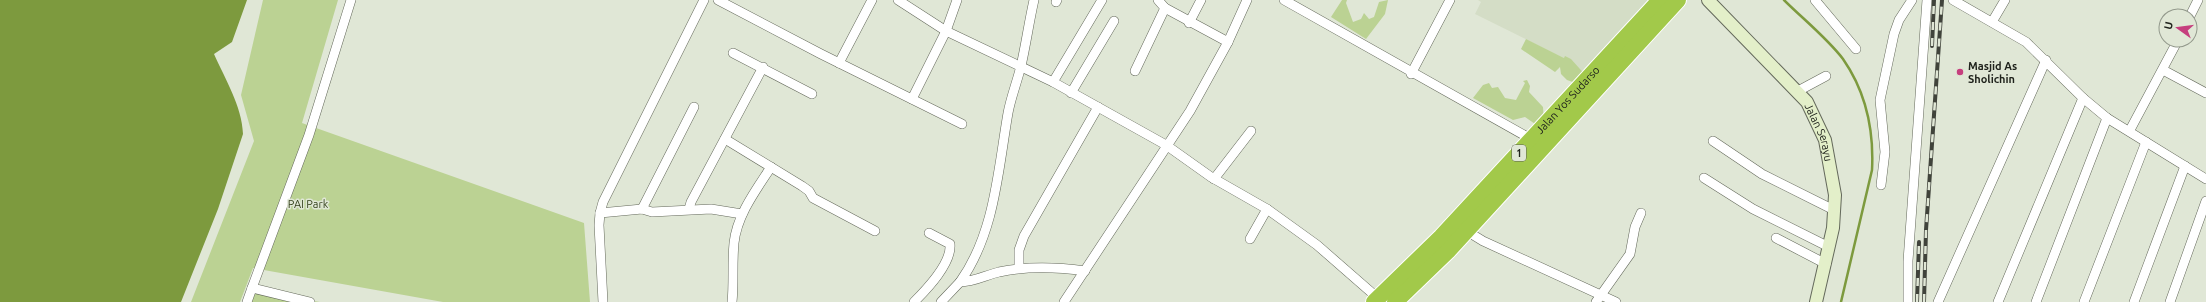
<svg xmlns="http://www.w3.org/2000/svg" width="2206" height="302" font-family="Ubuntu,sans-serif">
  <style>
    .built { fill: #d4ddc6 }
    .green { fill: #bbd293 }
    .water { fill: #7d9a3e }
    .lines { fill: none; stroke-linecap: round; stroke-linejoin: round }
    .stream { stroke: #7d9a3e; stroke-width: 2.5 }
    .street-casing { stroke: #64695b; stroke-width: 10 }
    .secondary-casing { stroke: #64695b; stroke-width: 14 }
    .highway-casing { stroke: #fff; stroke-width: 18 }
    .street { stroke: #fff; stroke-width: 9 }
    .secondary { stroke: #e3efc9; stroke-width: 12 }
    .highway { stroke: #a2c94a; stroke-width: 16 }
    .rail-casing { stroke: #40433b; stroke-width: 4 }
    .rail { stroke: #e0e7d6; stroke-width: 2.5; stroke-dasharray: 8; stroke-linecap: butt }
    .poi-dot { fill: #c63f7e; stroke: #e0e7d6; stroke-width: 1.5 }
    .labels { text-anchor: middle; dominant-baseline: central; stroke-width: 3; stroke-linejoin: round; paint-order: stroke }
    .shield { fill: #e0e7d6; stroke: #5a5e54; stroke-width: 1 }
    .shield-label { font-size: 10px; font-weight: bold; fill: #20231d }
    .poi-label { font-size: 11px; font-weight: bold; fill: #20231d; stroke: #e0e7d6; text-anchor: start }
    .street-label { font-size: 11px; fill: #20231d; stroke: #e0e7d6 }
    .park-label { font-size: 11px; fill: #35421c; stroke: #e0e7d6 }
  </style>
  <rect width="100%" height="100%" fill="#e0e7d6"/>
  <path class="built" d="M1478,0H1661L1588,78L1564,58L1475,14L1481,2Z"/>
  <g class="green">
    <path d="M263,0H338L302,123L584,223L590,302H443L253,268L240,302H191L254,141L241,95Z"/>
    <path d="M1342,0H1347L1346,3L1353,22L1361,19L1364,13L1369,19L1374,17L1379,2L1388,0L1385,14L1366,39L1331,17Z"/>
    <path d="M1526,39L1564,58L1565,56L1571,59L1588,78L1581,85L1567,80L1561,74L1560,67L1555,72L1521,49Z"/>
    <path d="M1527,80L1530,86L1529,92L1543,107L1544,122L1538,126L1525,117L1513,120L1473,98L1483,85L1489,83L1492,88L1498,87L1505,98L1516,100L1525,83L1523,81Z"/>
    <path d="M257,292L320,302H249Z"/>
  </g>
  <path class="water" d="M0,0H247L232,42L214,54C225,79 242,106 243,134L218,209L181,302H0Z"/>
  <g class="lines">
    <path class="stream" d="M1784,0C1802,18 1828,39 1843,59C1866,92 1874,131 1872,170L1841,302"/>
    <g class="street-casing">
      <g id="street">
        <path d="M704,0L603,202L600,213L642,209L652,212L711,209L742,214"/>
        <path d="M718,0L821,54L962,124"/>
        <path d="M898,0L946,31L1053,82L1166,145L1211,177L1267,209L1317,245L1380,300"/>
        <path d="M1034,0C1029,22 1026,44 1021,66C1017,82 1011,97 1008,113C998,170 995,233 960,282C974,282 986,275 999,272C1028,266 1056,267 1085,271"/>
        <path d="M1284,0L1531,139"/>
        <path d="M1815,0L1856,49"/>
        <path d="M1953,0L2026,42L2083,98L2107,118L2206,179"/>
        <path d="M1056,2L1057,0"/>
        <path d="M1165,8L1228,42"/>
        <path d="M2190,16L2198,0"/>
        <path d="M1992,22L2005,0"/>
        <path d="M1189,23L1201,0"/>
        <path d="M733,53L812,94"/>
        <path d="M839,63L872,0"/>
        <path d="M2163,70L2206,93"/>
        <path d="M1135,71L1165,8L1158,0"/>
        <path d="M1411,74L1450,0"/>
        <path d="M1053,82L1102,0"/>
        <path d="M1798,91L1826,76"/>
        <path d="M1071,93L1114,21"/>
        <path d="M912,99L946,31L957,0"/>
        <path d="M2130,130L2178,40"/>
        <path d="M725,139L802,186L809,191L813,198L875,231"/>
        <path d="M1713,141L1762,174L1834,210"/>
        <path d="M1704,178L1753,209L1829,247"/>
        <path d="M1214,179L1251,131"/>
        <path d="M1881,185L1885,152L1880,100L1894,34L1899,20L1912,0"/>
        <path d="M642,209L694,107"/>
        <path d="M689,209L691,202L763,67"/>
        <path d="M600,213L599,225L603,302"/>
        <path d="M1465,230L1483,241L1616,302"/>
        <path d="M1776,238L1826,264"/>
        <path d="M1250,239L1267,209"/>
        <path d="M1019,268V250L1024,236L1098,107"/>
        <path d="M247,302L252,288"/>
        <path d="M310,302L252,288L309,135L351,0"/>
        <path d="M732,302C734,283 732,263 734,243C737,215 756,190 771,167"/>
        <path d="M914,302C927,289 952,263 950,244L929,233"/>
        <path d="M941,302L960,282"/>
        <path d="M1064,302L1190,111L1228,42L1247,0"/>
        <path d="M1596,302L1630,254L1635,227L1641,213"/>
        <path d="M1908,302V261L1927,0"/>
        <path d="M1938,302L2046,60"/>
        <path d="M1998,302L2083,98"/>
        <path d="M2036,302L2107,118"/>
        <path d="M2084,302L2146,142"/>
        <path d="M2134,302L2185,166"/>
        <path d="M2170,302L2206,201"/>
      </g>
    </g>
    <g class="secondary-casing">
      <g id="secondary">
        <path id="s1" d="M1708,0L1807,102L1825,140L1835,195L1833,228L1816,302"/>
      </g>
    </g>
    <g class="highway-casing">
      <g id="highway">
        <path id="s2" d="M1374,302L1441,237L1660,0"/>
        <path d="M1395,302L1448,251L1678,0"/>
      </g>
    </g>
    <use href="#street" class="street"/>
    <use href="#secondary" class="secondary"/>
    <use href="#highway" class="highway"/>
    <g class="rail-casing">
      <g id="rail">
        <path d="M1932,46L1934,0"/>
        <path d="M1917,302L1919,242"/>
        <path d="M1924,302L1926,230L1942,0"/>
      </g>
    </g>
    <use href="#rail" class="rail"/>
  </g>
  <circle class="poi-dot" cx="1960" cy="72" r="4"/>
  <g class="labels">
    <rect class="shield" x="1512" y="145" width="14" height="16" rx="3"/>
    <g class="shield-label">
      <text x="1519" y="153">1</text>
    </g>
    <g class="poi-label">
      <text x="1968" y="66">Masjid As<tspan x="1968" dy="13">Sholichin</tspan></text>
    </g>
    <g class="street-label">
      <text stroke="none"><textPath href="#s2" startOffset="280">Jalan Yos Sudarso</textPath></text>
      <text stroke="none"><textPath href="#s1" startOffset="175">Jalan Serayu</textPath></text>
    </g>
    <g class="park-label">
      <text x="308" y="204">PAI Park</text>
    </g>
  </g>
  <g transform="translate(2178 28) rotate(284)"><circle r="19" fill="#e0e7d6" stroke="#93998c"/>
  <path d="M0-3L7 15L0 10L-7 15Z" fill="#c63f7e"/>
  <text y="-6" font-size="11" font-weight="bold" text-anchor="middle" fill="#20231d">U</text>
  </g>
</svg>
